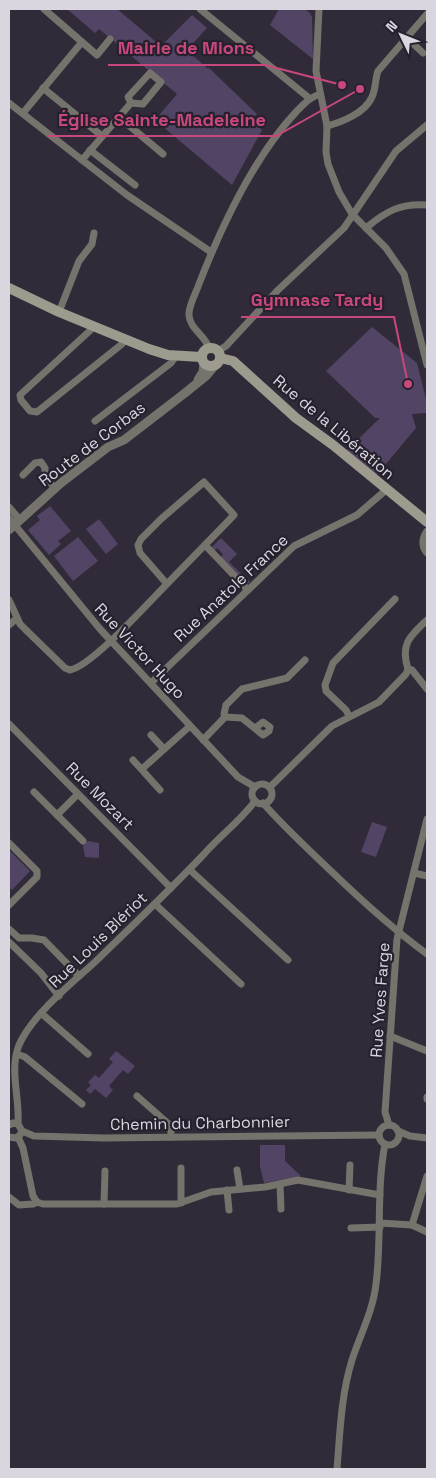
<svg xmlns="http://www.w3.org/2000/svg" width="436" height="1478" font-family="'Space Grotesk',sans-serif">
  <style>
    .green { fill: #514464 }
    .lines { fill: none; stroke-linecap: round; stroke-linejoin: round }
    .minor { stroke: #75736b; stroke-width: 7 }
    .tertiary { stroke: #75736b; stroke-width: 9 }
    .secondary { stroke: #9d9a8e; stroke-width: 10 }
    .labels { text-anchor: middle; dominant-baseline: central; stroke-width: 4.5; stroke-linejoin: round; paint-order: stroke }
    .street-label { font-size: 16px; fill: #d9d6df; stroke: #27212e }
    .leader { fill: none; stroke: #c8487c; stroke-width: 2 }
    .callout-dot { fill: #c8487c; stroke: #27212e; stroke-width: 2 }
    .callout-label { font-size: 18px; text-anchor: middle; font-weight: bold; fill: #c8487c; stroke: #27212e; stroke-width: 4.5; stroke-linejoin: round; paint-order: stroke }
  </style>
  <rect width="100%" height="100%" fill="#312b39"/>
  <g class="green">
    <path d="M67,9H117L161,46L192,15L207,28L187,50L208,69L209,68L257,114L252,119L262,130L232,185L155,120L177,94L99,29L95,33Z"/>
    <path d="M279,9C290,9 308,5 312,17L313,59L270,25Z"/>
    <path d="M372,327L417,363L427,403V413L412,414L416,428L375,477L345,452L380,418H375L372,415L326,371Z"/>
    <path d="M50,506L71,531L58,541L61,544L49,555L28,530L40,520L37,516Z"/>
    <path d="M99,519L118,544L106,554L86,529Z"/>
    <path d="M78,537L98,561L73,581L54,556Z"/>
    <path d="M221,538L237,554L229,562L250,582L248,584L243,583L220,558L223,554L217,548L214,551L211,548Z"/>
    <path d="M372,822L387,827L376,857L361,852Z"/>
    <path d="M88,841L99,843V858L85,857L83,846Z"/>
    <path d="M10,851L30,871L12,890L9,887Z"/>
    <path d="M116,1051L135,1066L128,1074L123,1070L109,1086L113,1090L106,1098L95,1089L90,1094L86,1090L91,1085L88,1082L95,1075L99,1078L113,1062L109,1059Z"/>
    <path d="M260,1145H285V1161L301,1176L264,1183L260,1167Z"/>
  </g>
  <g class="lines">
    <g class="minor">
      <path d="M44,9L82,42"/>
      <path d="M200,9L309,98"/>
      <path d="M319,9L316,71L327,126L326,152L328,164L339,192L352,214L386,248L404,274L427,365"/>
      <path d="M407,38L423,53"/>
      <path d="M43,88L102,136"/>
      <path d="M9,103L127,195L211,252"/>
      <path d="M23,113L82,42L97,55L110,39"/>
      <path d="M119,117L163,154"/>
      <path d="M327,126C342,122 365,113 372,97C376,89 375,79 378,71L427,14"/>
      <path d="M90,150L135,185"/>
      <path d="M82,160L131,103L143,104L161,82L150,73L128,97L131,103"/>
      <path d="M366,228C386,211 401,203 427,205"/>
      <path d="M59,312L79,261L92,244L94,233"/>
      <path d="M95,326L20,395L21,400L30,411L37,412L122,344L125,339"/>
      <path d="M209,348C205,335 188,328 189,313C190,303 196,293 199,284C222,225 253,158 296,112C304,104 310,97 320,94"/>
      <path d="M218,351L226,346L278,290L344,228L396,151L427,125"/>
      <path d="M95,421L171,363L176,356"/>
      <path d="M23,475L35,463L41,462L45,468V477L55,488"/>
      <path d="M9,507L20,520"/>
      <path d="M9,518L100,629L238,777L255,787"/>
      <path d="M427,531C422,538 421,546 427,553"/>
      <path d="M205,545L248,590"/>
      <path d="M9,600L20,624L26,630"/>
      <path d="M9,625L17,618"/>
      <path d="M27,631L65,668L70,670C92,666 149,602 167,584C189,561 212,538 234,515L204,482L161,519L141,539L138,545L140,553L167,584"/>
      <path d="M408,669L412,670L427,689"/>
      <path d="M151,683L294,546L357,515L386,490"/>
      <path d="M349,716L346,710L326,691L325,685L333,663L395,599"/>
      <path d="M9,724L171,888"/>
      <path d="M255,728L263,722L270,727L269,731L263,735L242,718L225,717L224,714L226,705L242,689L287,678L305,660"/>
      <path d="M151,735L164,749"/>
      <path d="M203,740L225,717"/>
      <path d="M133,760L160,790"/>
      <path d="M142,769L190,726"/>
      <circle cx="262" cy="794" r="10"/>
      <path d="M270,787L332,726L379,702L406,674L408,669C400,644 410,636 427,620"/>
      <path d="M34,792L83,841"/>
      <path d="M263,803C284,827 308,849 331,871C362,901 393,929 427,954"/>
      <path d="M57,815L78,794"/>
      <path d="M9,843L37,871V877L9,905"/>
      <path d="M190,870L288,960"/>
      <path d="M414,873L427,876"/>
      <path d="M155,904L241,984"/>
      <path d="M9,929L19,938H32L44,940L79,976"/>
      <path d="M9,942L41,973L59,996"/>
      <path d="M41,1013L88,1054"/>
      <path d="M390,1036L427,1051"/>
      <path d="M17,1054L25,1057L82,1104"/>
      <path d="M137,1096L171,1126V1137"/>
      <path d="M427,1099V1097"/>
      <path d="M18,1124C20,1098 9,1070 19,1045C32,1015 71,984 95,962C132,926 170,890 205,853C221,835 241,820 255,801"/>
      <path d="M9,1125L13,1123L18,1124L22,1131L20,1135L16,1138L9,1137"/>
      <path d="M389,1125L385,1112L397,939L427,819"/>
      <circle cx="389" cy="1135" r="10"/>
      <path d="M22,1131L34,1136L104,1138L379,1135"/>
      <path d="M398,1131L410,1136L427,1138"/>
      <path d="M18,1137L23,1148L33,1196L37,1202L43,1204H177L211,1192L265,1187L298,1180L380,1195"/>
      <path d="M237,1170L240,1189"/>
      <path d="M280,1184L281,1209"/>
      <path d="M227,1190L229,1210"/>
      <path d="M349,1190L350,1165"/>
      <path d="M9,1197L19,1205L33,1204L37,1202"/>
      <path d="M181,1203V1168"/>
      <path d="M104,1204L105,1171"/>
      <path d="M380,1223L412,1225L427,1176"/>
      <path d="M412,1225L427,1232"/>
      <path d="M351,1228L380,1227"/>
      <path d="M337,1469C340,1433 341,1395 352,1360C360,1335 373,1311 376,1284C382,1238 376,1190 385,1144"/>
    </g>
    <g class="tertiary">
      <path d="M198,380L203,372L204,364"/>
      <path d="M9,530L61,483L108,447L124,440L185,393L206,376L216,364"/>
    </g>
    <g class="secondary">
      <path d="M9,288L59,312L149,349L168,355L201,357"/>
      <circle cx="211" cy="357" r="9"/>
      <path d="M220,358L233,361L296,418L333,445L427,522"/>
    </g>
  </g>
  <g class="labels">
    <g class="street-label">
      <text transform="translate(334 427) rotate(40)">Rue de la Libération</text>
      <text transform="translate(92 444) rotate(-37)">Route de Corbas</text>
      <text transform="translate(231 588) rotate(-43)">Rue Anatole France</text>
      <text transform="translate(140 651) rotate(47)">Rue Victor Hugo</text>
      <text transform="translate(100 796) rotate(45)">Rue Mozart</text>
      <text transform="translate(98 940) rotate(-44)">Rue Louis Blériot</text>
      <text transform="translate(380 1000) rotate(-86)">Rue Yves Farge</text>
      <text transform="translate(200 1123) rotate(-1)">Chemin du Charbonnier</text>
    </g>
  </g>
  <path class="leader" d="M342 85L265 65H108M360 89L276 136H48M408 384L394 317H241"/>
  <g class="callout-dot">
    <circle cx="342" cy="85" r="5"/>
    <circle cx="360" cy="89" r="5"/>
    <circle cx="408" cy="384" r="5"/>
  </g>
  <g class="callout-label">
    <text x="186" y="54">Mairie de Mions</text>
    <text x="162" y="126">Église Sainte-Madeleine</text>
    <text x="317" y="306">Gymnase Tardy</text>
  </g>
  <rect width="436" height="1478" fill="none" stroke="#d9d6df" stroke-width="20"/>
  <g transform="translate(401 35) rotate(313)" stroke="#27212e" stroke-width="4" paint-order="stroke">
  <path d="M0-4L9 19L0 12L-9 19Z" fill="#d9d6df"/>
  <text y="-8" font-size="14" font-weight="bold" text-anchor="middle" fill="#d9d6df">N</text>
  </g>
</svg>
